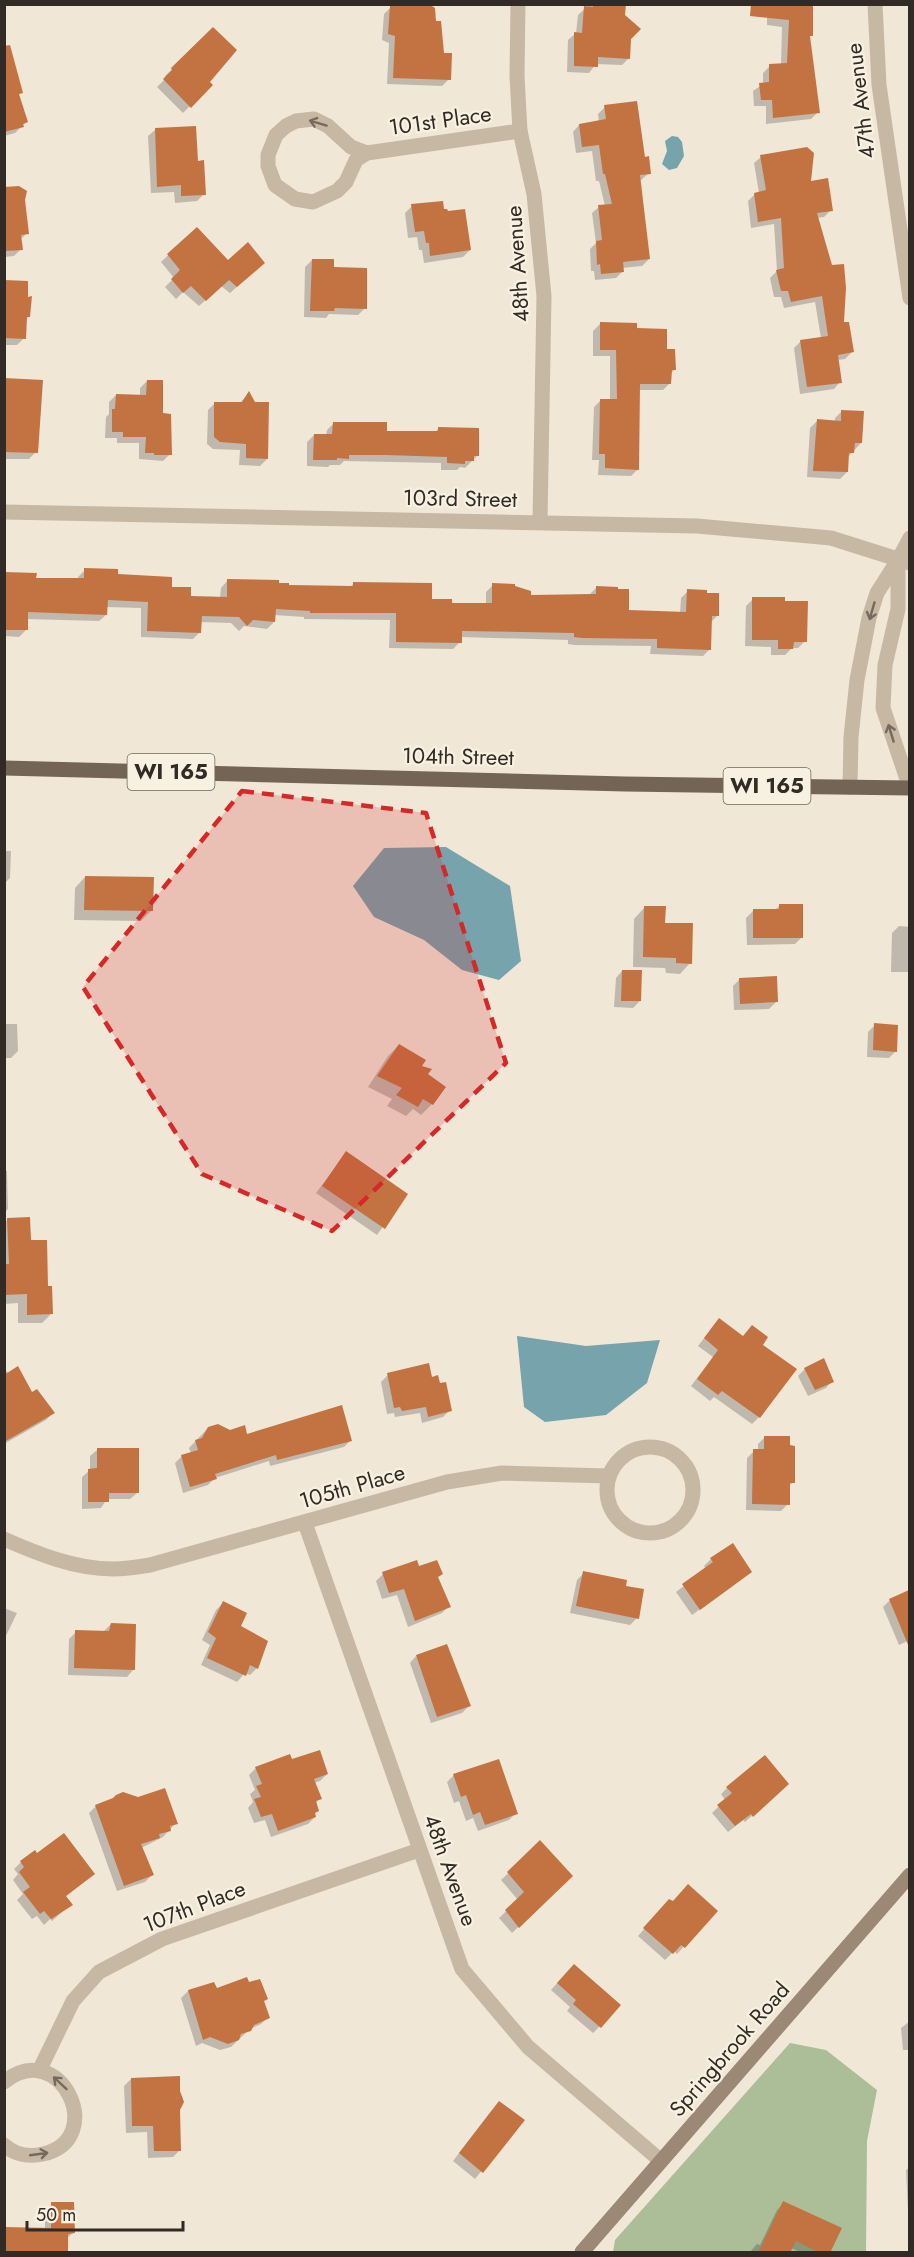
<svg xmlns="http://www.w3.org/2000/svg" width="914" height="2257" font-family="Jost,sans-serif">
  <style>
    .green { fill: #acbe97 }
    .water { fill: #76a3ac }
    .shadow { fill: #0003 }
    .building { fill: #c37241 }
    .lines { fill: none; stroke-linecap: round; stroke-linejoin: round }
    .street { stroke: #c7b8a3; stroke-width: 15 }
    .secondary { stroke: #9b8875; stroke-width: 15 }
    .primary { stroke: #746456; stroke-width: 15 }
    .oneway { stroke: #756a5e }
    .marked { fill: #d62828; fill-opacity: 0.2; stroke: #d62828; stroke-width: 4.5; stroke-dasharray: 12 8; stroke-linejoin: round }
    .labels { text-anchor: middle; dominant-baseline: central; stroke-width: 4.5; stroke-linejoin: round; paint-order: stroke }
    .shield { fill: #f8f1e2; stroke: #6d665e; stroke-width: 1.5 }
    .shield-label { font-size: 21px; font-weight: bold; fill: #322b25 }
    .street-label { font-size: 22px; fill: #322b25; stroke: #f8f1e2 }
  </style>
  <rect width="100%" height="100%" fill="#f0e7d7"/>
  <path class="green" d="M790,2043L826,2050L877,2090L867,2141L866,2252H613L615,2240Z"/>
  <g class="water">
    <path d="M672,136L678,137L682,142L684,156L677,168L669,170L662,164L667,151L665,141Z"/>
    <path d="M446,847L510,886L521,961L499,980L462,970L424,940L374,917L353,886L384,848Z"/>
    <path d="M517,1336L586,1346L660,1340L647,1383L606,1415L545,1422L524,1407Z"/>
  </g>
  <g class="shadow">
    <path d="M409,4H425L449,79L442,86L387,84L389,43L382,40L384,14L391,7L405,8Z"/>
    <path d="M590,4H624V15L630,39L629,58L622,65L596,64L589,73L567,72L568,40L576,33L578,15Z"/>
    <path d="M812,4L811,35L808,38L818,112L811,119L766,124V106H754L753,91L763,84V73L770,66L781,65L782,27L767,25V8Z"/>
    <path d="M213,29L208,82L211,85L183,113L157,87L166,78L165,76Z"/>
    <path d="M4,62L21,92L18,96L26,122L15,133L4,136Z"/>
    <path d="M605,107L644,159L649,173L640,181L649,259L642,266L622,268L623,271L616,278L595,280L594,271H591L590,249L596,243L592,213L599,207L605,206L599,181H596L592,151L576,153L573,132L579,125L599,122L598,114Z"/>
    <path d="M155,130L197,162L204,194L197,201L175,203L174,192L151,193L148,136Z"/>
    <path d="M761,157L809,183L831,210L824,217L817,218L843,324L852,352L845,359L837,360L840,382L834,389L800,394L794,348L801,341L821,338L815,302L784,308L781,297H774L770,278L777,271L774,224L751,228L748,201L755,194L759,193L754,163Z"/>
    <path d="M4,185L24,200L27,233L20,240L21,249L14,256L4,257Z"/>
    <path d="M412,206L442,211L470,250L463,257L424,263L422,250H419L417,237L408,238L405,213Z"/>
    <path d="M196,229L228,262L256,270L230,293L221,286L199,306L183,292L176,299L165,287L174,278L161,262Z"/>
    <path d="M312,260L333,268L365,308L358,315L329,314L326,318L304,317L305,267Z"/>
    <path d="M4,281L29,316L25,320L24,338L17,345H4Z"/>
    <path d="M600,324L635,330L674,370L670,374V383L663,390H638V469L631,476L598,475L599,460H592L594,407L601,400L610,401V356H593V331Z"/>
    <path d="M4,380L36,452L29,459H4Z"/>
    <path d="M147,381L161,415L170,454L163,461L139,459V443H117V438H105L106,417L109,414V402L116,395L140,396V388Z"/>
    <path d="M249,393L267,459L260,466L239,465L240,450L213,449L207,444L208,410L215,403H240Z"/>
    <path d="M842,411L861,443L847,458V472L840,479L807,477L810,428L817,421L835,422V418Z"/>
    <path d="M334,423L385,432H435L438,429L477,456L465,468L460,467L457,470H441V463L344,461L340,465H330L328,467L307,466V442L314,435L326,436L327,430Z"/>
    <path d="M85,570L170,588L189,597L220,598L221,588L227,581L288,586L350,587L354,583L450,605H486V592L493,585L530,597L590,594L597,587L627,612L680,614L681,598L688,591L717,616L710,623V649L703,656L650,654L651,646L574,645L568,644V640L460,637V642L453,649L389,648L390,620L304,619V617L274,615V622L267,629L244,626L239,631L231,623L200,622V632L193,639L141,637V608L106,607V615L99,621L26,619V630L19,637L4,636V573L35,579L78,580V577Z"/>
    <path d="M753,599L805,641L798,648H792L785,655H771V647L745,646L746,606Z"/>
    <path d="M4,851H11L10,878L4,884Z"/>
    <path d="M85,877L152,910L141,921L74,920L75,888Z"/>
    <path d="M779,906L802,937L795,944L747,945L746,918L753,911H774Z"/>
    <path d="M644,908L690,963L680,974L666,973L665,968L633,967L634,919Z"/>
    <path d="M899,926L910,927V972H891L892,933Z"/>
    <path d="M622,971L640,1001L633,1008L614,1007L616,978Z"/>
    <path d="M740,979L776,1002L769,1009L734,1010L733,986Z"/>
    <path d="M4,1024H17L18,1051L11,1058H4Z"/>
    <path d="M875,1025L896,1051L889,1058L867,1057L868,1032Z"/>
    <path d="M399,1045L426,1074L432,1104L421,1115L413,1109L406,1116L387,1106L392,1099L368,1087L388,1056Z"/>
    <path d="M346,1153L406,1195L377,1235L316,1193Z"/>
    <path d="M4,1171H7L8,1209L4,1213Z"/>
    <path d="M8,1219L29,1241L46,1288L51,1314L42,1323H18V1303L4,1304V1223Z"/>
    <path d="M719,1319L743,1337L761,1345L759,1417L752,1424L714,1397L710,1401L691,1386L713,1357L698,1346Z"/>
    <path d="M4,1369L53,1413L46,1420L4,1444Z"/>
    <path d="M805,1369L832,1381L826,1388L808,1396L798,1376Z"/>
    <path d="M388,1375L431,1379L450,1410L443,1417L422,1423L420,1413L395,1417L394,1413L387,1414L381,1382Z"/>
    <path d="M208,1428L246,1436L351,1440L344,1447L270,1466L269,1461L215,1478L208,1485L183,1493L175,1463L182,1456L191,1453L189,1448Z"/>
    <path d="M765,1437L793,1482L788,1487V1504L781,1511L746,1510L747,1458L754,1451H758V1444Z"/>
    <path d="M97,1450L137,1493L130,1499H107L101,1508L82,1509V1477L90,1470V1456Z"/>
    <path d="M732,1545L743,1578L692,1615L676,1592L706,1569L704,1566L711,1559Z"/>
    <path d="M418,1568L437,1578L449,1606L442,1613L408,1627L397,1595L382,1599L376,1581L383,1574Z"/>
    <path d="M584,1573L624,1587L637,1618L630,1625L570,1613L577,1580Z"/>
    <path d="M910,1592V1640L899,1645L883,1607L890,1600Z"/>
    <path d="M223,1603L239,1627L257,1668L250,1675L245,1673L237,1682L201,1665L210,1645L202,1640L216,1610Z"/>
    <path d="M4,1608L17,1613L4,1640Z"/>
    <path d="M111,1624L133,1670L127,1677L68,1675L69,1639L76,1632L104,1631Z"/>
    <path d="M416,1656L469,1706L462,1713L431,1723L410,1663Z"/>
    <path d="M256,1768L327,1774L320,1781L314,1783L320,1798L315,1804V1817L308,1824L271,1837L265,1820L254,1823L248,1808L253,1802L250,1794L255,1790L249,1775Z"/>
    <path d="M454,1775L516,1813L509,1820L478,1831L473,1818L466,1821L459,1801L454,1803L447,1782Z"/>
    <path d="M727,1788L780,1791L745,1822L743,1820L728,1832L712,1813L725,1800L721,1794Z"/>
    <path d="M96,1806L176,1823L163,1837L141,1848L152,1875L145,1882L117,1891L89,1813Z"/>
    <path d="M540,1843L571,1876L512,1933L499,1918L518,1900L501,1880Z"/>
    <path d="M37,1855L93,1874L65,1897L71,1904L52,1921L50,1919L44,1925L37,1916L32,1919L17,1900L23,1894L13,1880L18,1874L14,1869L21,1862Z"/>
    <path d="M663,1908L716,1911L677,1954L674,1951L665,1960L638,1936Z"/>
    <path d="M567,1972L600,2026L593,2033L567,2011L570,2007L551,1990Z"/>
    <path d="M216,1989L263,2002L268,2017L261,2024L250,2029L231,2047L220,2050L202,2043L196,2046L181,1998L188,1991Z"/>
    <path d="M910,2021V2066L908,2050H903L901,2028Z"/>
    <path d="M131,2079L178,2109L180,2150L173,2157L148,2158L147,2132L126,2133L124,2086Z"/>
    <path d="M492,2110L523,2120L475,2179L453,2161Z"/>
    <path d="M910,2167V2232H909L906,2170Z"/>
    <path d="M784,2203L828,2252H800L791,2248L788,2252H750L757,2244L760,2245L777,2210Z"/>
    <path d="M52,2204L73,2233L66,2239L45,2229V2211Z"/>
  </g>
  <g class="building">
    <path d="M409,4H429L435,8L436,21H441L444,53H452L451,80L393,78L395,36L388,34L390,6H409Z"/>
    <path d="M593,4H626L625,15L641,29L631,39L630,59L598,57V67L574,66V32L582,33L584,6L593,7Z"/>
    <path d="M751,4H813V36H810L820,113L773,118L772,100H761L759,83L769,82V64L787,63L789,20L750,16Z"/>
    <path d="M213,27L237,50L210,82L213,85L191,108L163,79L172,70L171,68Z"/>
    <path d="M10,45L23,93L19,94L28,122L23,124L24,127L4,132V46Z"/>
    <path d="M637,101L645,157L649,156L651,174L640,175L650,259L623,262L624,272L601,274L600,264L597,265L596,241L602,240L598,205L612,204L605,174H603L599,145L582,147L579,124L606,119L604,105Z"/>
    <path d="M196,126L198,161L204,160L206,195L181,196V185L157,187L155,128Z"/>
    <path d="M807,147L814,153L811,181L828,178L833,211L817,213L832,265L844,264L846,288L844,322H849L854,352L838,355L842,383L807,387L800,340L828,336L822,296L791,302L788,291H781L776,270L784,268L781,218L758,222L754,193L766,190L760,155Z"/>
    <path d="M19,186L27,191L25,200L29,234L21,235L23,250L4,251V187Z"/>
    <path d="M443,201L444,209H447L448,211L465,209L471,250L430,256L429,243H426L424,231L415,232L411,204Z"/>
    <path d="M197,227L228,260L248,242L265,263L237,287L229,280L206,301L191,286L183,293L171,279L180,270L167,254Z"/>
    <path d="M312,259H334V267L367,268V309L335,308L334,311H310Z"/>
    <path d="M4,280L28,281V297L32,296L30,317H27L26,339L4,338Z"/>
    <path d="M600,322L637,323V328L667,329V349H675L676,370H672L671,384H640L639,470L605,468V454H599L600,399H617L616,350H600Z"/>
    <path d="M4,378L43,380L38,453L4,452Z"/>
    <path d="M147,380H163V413L171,414L172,455H154V453H145L146,437H123V432H112V409H115L116,394L146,395Z"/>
    <path d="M249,391L255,402H269L268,459L246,458V444L220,442L214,437V402H242Z"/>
    <path d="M841,410L864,411L862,443H855L854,453H849L848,472L813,471L817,419L841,421Z"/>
    <path d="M333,422H387V431H438V427L479,428V456H474V461H465V464L447,463V457L386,455H349V459L337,458V460H313L314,434H332Z"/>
    <path d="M84,568L118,569V574L172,577V587H191V596L227,597V579L279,580V583H289V585L353,586V582L432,583V599H452V603H492V583L515,584V586L531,591V595L596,594V586L618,587V589H629V610L686,612L687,589L707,590V593H719V616H712L711,650L657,648V639L582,638L574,637V633L462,631V643L396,642V613H310V611L276,609L275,622L253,620L247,626L239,617L202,616L201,633L147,631L148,602L108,600L107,615L28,612V630H4V572L37,573L36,578H84Z"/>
    <path d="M752,597H785V601H808L807,642H794L793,649H778V640H752Z"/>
    <path d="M85,876L154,877L153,911L84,910Z"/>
    <path d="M779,904H803V938H753V909H779Z"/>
    <path d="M644,906H666L665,923H693L692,964L676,963V958L643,957Z"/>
    <path d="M622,970H642L641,1001H621Z"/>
    <path d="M777,976L778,1002L740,1004L739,978Z"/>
    <path d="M874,1023L898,1025L897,1052L873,1050Z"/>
    <path d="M399,1044L426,1060L422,1066L432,1069L428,1074L446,1087L433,1105L423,1099L418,1107L396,1095L402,1088L377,1076Z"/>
    <path d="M346,1151L408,1194L385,1229L322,1186Z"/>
    <path d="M30,1217L31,1240H47L48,1286H52L53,1314L27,1315V1294L4,1295V1264H9L7,1218Z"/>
    <path d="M719,1318L743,1336L752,1325L768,1337L763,1345L797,1369L760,1418L722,1391L718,1395L697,1379L718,1350L704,1338Z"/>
    <path d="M824,1358L834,1382L815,1390L804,1368Z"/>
    <path d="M429,1363L432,1377L438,1375L440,1383L446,1382L452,1411L428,1417L426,1407L402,1411L400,1407L394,1408L387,1373Z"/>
    <path d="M18,1366L32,1392L37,1389L55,1413L4,1442V1375Z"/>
    <path d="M342,1405L352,1441L277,1460L276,1455L215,1474L217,1479L190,1487L181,1455L198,1450L195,1440L202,1438L208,1427L218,1424L230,1430L245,1425L247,1434Z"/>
    <path d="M764,1436H790V1445L795,1446V1483H790V1505L752,1504L753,1449H764Z"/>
    <path d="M97,1448H139V1493H109V1502H88V1469L97,1468Z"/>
    <path d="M733,1543L752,1572L700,1610L682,1584L713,1562L710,1558Z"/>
    <path d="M417,1560L419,1566L437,1560L443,1574L438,1577L451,1607L415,1621L404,1589L389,1593L382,1572Z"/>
    <path d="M583,1571L627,1580L626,1586L644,1589L639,1619L576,1606Z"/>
    <path d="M909,1590V1647L889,1599Z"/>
    <path d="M223,1601L247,1613L241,1626L268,1641L258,1669L250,1665L246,1676L207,1658L216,1638L208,1632Z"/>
    <path d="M111,1623L136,1624L135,1670L74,1668L75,1630L109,1631Z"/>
    <path d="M447,1644L471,1706L437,1717L416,1655Z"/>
    <path d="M320,1750L328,1774L314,1779L322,1799L316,1801L319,1811L315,1813L316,1817L278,1831L272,1814L261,1817L254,1799L261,1797L256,1786L262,1784L255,1767L290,1754L292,1759Z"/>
    <path d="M765,1755L789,1784L753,1817L751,1814L735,1826L717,1805L732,1793L726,1787Z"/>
    <path d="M499,1759L518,1814L485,1825L480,1812L473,1815L466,1795L461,1797L453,1774Z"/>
    <path d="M165,1788L178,1824L170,1826L171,1831L159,1834L160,1838L141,1844L154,1875L124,1886L95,1805L113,1798L116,1795L123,1792L138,1797Z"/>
    <path d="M64,1833L95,1874L66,1896L73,1905L51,1919L44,1911L40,1914L23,1892L30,1887L19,1872L24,1867L20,1861L35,1850L37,1853Z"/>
    <path d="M540,1840L573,1876L519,1928L505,1910L524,1892L507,1872Z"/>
    <path d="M688,1884L718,1911L685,1948L681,1945L673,1954L643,1928L669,1899L673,1901Z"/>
    <path d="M574,1964L621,2005L601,2028L573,2004L576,2000L557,1983Z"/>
    <path d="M247,1977L249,1982L260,1979L268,1999L264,2001L270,2018L254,2025L251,2031L241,2034L239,2040L228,2044L210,2037L203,2040L188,1990L214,1982L217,1988Z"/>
    <path d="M180,2076V2091L184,2102L180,2110L181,2151H154L153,2126H132L131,2078Z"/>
    <path d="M499,2101L525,2120L483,2173L459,2153Z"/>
    <path d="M783,2201L842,2228L830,2253H820L796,2241L790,2253H758Z"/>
    <path d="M51,2202H74L75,2233L68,2234V2253H4V2227L51,2228Z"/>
  </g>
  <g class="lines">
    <g class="street">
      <path d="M518,4L517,76L520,131L534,194L544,296L540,522"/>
      <path d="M875,4L879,85L910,298"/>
      <path d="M367,153L351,147L328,126L314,119L296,121L286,126L276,135L268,155V166L275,185L295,199L313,202L337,191L346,182L356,160L367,153L520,131"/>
      <path d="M4,512L697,526L831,538L910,563"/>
      <path d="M898,560V609L885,665L883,708L910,788"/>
      <path d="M850,787L851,737L857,680L869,618L877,593L898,560L910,538"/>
      <circle cx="650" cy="1490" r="43"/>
      <path d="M305,1523L462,1969L528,2047L661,2161"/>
      <path d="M4,1539C38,1554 75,1569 113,1569C125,1569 138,1567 150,1565L447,1482L502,1473L608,1476"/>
      <path d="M39,2071L73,2001L99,1972L162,1939L419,1850"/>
      <path d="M4,2082C60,2036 109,2139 43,2154C30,2157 15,2155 4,2145"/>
    </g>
    <path class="secondary" d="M582,2252L910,1875"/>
    <path class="primary" d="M4,768L625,784L910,788"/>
  </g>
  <defs><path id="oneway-shaft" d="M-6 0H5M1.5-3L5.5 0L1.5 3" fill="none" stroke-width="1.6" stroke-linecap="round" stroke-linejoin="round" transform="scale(1.5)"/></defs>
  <g class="oneway">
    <use href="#oneway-shaft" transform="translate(318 123) rotate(-163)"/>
    <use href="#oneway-shaft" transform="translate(872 611) rotate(106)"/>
    <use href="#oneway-shaft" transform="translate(891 733) rotate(-107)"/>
    <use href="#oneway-shaft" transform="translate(60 2083) rotate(-137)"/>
    <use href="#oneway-shaft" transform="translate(39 2154) rotate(-8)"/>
  </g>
  <path class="marked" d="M242,791L426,813L506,1063L332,1231L202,1174L83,987Z"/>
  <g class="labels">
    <g class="shield">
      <rect x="127.5" y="754" width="87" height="36" rx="4.5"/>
      <rect x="723.5" y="768" width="87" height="36" rx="4.5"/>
    </g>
    <g class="shield-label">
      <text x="171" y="772">WI 165</text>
      <text x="767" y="786">WI 165</text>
    </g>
    <g class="street-label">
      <text transform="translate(860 101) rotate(-97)">47th Avenue</text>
      <text transform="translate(440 120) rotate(-8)">101st Place</text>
      <text transform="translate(517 264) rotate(-94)">48th Avenue</text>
      <text transform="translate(460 498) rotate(1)">103rd Street</text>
      <text transform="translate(458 756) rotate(1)">104th Street</text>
      <text transform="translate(352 1486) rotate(-16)">105th Place</text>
      <text transform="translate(451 1870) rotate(70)">48th Avenue</text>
      <text transform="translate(194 1906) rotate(-21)">107th Place</text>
      <text transform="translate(729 2049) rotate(-49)">Springbrook Road</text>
    </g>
  </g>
  <rect width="914" height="2257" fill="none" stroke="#322b25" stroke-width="12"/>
  <path d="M27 2221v9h156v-9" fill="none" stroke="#322b25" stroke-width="3"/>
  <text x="36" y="2221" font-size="18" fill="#322b25" stroke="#f8f1e2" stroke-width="4.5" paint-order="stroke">50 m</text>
</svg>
